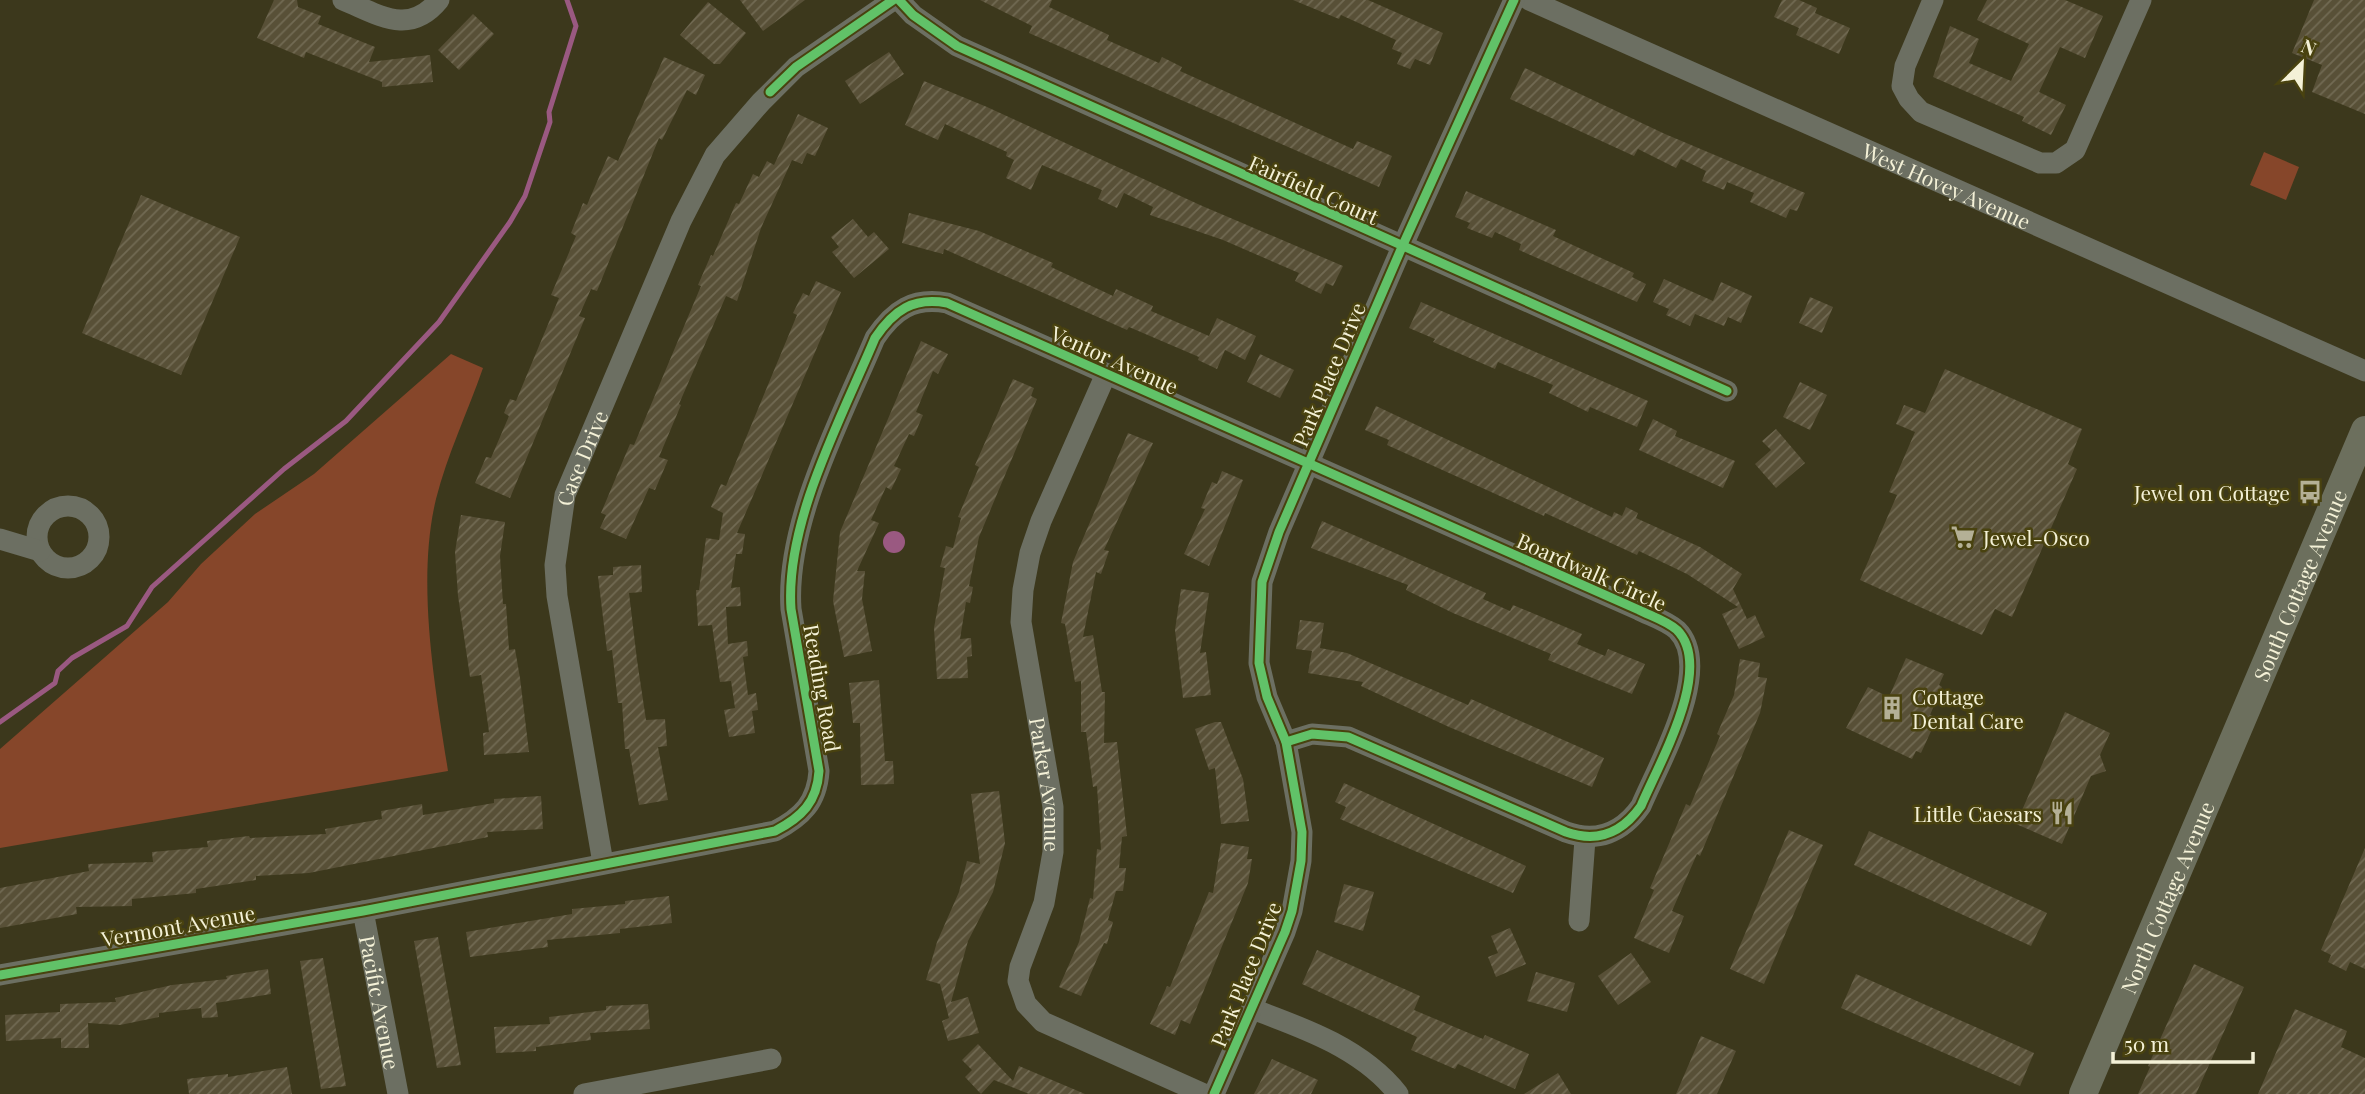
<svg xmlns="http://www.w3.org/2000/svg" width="2365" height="1094" font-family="'Playfair Display',serif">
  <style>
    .green { fill: #86462a }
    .water { fill: #9a5981 }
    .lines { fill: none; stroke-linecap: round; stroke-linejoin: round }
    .stream { stroke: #9a5981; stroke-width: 5 }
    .building { fill: url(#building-hatch) }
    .minor { stroke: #6c6f62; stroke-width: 21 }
    .major { stroke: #6c6f5d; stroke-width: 28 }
    .cycleway-casing { stroke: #49420f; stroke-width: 13 }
    .cycleway { stroke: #61c268; stroke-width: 9 }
    .labels { text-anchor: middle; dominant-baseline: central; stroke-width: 5; stroke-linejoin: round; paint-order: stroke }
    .street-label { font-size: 21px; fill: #f4f1d7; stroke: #49420f }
    .poi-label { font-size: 21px; fill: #f4f1d7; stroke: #49420f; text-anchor: end }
  </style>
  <defs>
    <pattern id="building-hatch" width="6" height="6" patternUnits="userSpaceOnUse" patternTransform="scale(1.75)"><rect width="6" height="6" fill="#585037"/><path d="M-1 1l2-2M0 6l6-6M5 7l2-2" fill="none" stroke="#716a53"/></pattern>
  </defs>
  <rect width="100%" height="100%" fill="#3c381c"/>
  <g class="green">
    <path d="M2264,152L2299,167L2286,200L2250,185Z"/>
    <path d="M451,354L483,368C468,411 447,455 436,499C416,582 435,687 448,771L0,848V749L168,602L201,564L255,514L314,474Z"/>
  </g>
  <circle class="water" cx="894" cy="542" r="11"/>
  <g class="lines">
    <path class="stream" d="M0,722L55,683L58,671L72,658L127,626L152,587L284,469L346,421L439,322L510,222L525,196L550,122L549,112L576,26L567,0"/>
  </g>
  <g class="building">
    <path d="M274,0H297L298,7L321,16L318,24L375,47L369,62L430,55L433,82L382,87V82L306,52L304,58L257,38Z"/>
    <path d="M740,0H805L763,31Z"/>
    <path d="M980,0H1052L1049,7L1109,35L1107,40L1159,63L1162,57L1182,67L1180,71L1353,149L1357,141L1392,156L1379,187L1029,33L1032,26Z"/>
    <path d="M1293,0H1368L1443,33L1430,65L1415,59L1410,69L1397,64L1402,53L1392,49L1396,40L1341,15L1339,19Z"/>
    <path d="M1782,0H1799L1817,8L1815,13L1850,28L1839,54L1796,35L1799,28L1774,17Z"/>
    <path d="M1987,0H2065L2103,16L2085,58L2060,47L2039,92L2066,105L2051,135L2022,121L2024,117L1933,77L1950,26L1979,39L1969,63L2011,81L2029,44L1977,20Z"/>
    <path d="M2314,0H2365V114L2312,92L2322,65L2292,53Z"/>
    <path d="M708,2L746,33L720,64H714L680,35Z"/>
    <path d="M473,14L494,34L459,70L438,50Z"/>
    <path d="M889,52L904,74L860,104L845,81Z"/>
    <path d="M664,57L705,75L696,95L687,90L662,140L659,138L597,291L591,289L579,316L585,318L510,498L475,483L486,457L491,458L509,416L504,413L510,399L516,401L559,298L551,295L576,236L571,233L583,203L587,205L608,156L618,161Z"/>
    <path d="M1525,68L1665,134L1805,193L1797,211L1790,209L1786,218L1750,202L1754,193L1727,182L1724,190L1702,181L1706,171L1681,159L1676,168L1638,149L1634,156L1510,99Z"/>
    <path d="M924,81L987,107L1200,205L1343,266L1333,286L1326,283L1321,294L1295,281L1299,273L1223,240L1150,215L1153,207L1124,193L1117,208L1098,199L1102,190L1042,165L1031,190L1006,178L1014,160L1006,156L1007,152L945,124L938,140L905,125Z"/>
    <path d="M798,114L828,128L815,156L807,153L802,164L792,160L761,228L737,301L726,296L679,404L681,405L659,457L668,460L655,490L649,488L626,539L600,528L606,515L601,513L630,444L634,445L701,286L698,285L711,255L713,256L736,203L739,204L753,174L759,177L767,161L774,165Z"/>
    <path d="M1466,191L1556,230L1553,236L1634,273L1632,277L1646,284L1637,302L1519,250L1521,244L1495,232L1492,238L1467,228L1470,223L1455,217Z"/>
    <path d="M141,195L240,237L181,375L82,333Z"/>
    <path d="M909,213L979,231L1053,263L1051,267L1113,296L1116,289L1153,306L1151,311L1209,336L1217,318L1256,336L1245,360L1225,350L1217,369L1198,360L1199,357L1129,327L1127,330L944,249L943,254L902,243Z"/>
    <path d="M853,219L868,237L874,232L889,249L854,278L832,252L839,247L831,237Z"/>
    <path d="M1664,279L1713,301L1721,282L1752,296L1741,323L1728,317L1724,326L1695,314L1690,326L1666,315L1669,309L1653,302Z"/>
    <path d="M816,281L841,292L737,533L745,534L742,554H736L731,588L740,587L741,606L726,607L728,644L747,641L748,656L743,657L748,695L756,693L758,710L752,711L755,733L729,737L724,710L735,708L731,681L720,682L712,625L698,626L696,590H699L706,538L719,540L723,513L711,507L721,484L726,486L797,315L793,313L803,293L809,296Z"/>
    <path d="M1810,297L1833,307L1822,333L1799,323Z"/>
    <path d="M1421,302L1648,401L1637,427L1590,407L1588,412L1549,393L1553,385L1498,362L1495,369L1433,342L1435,339L1409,328Z"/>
    <path d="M921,341L948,354L938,374L933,371L916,412L923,415L914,436L909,434L894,466L901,469L891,490L886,487L871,520L879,523L857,571H865L862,599L872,651L844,657L833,601L840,532Z"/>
    <path d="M1260,354L1294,370L1280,398L1247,382Z"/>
    <path d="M1945,369L2082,429L2068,464L2077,469L2012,617L1995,609L1982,635L1860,580L1897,495L1889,492L1915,432L1896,424L1904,405L1925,413Z"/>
    <path d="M1013,379L1034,388L1031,396L1037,399L979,537L969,586L973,587L970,603L966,602L960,639L971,638L972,656L967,657L968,678L937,679L934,628L945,568L940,567L946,546L953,548L961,518L958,517L979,467L975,465Z"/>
    <path d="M1800,382L1827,395L1810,430L1783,417Z"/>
    <path d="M1376,406L1612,517L1614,512L1622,516L1626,507L1638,513L1636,518L1700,547L1742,574L1733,589L1747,619L1755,615L1765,637L1739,649L1722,614L1738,607L1687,574L1639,551L1637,555L1545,513L1544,516L1387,445L1389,440L1365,430Z"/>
    <path d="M1653,419L1677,431L1675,436L1735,461L1723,488L1639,450Z"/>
    <path d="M1776,429L1805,463L1776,488L1755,464L1771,450L1762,441Z"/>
    <path d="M1128,433L1153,443L1104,550L1109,551L1101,574L1096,572L1083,637L1093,635L1102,692H1105L1104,743L1117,742L1127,836L1122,837L1119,868H1126L1123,891H1116L1108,920L1113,922L1107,944L1104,943L1081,996L1059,987L1079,942L1090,898L1093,899L1097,849L1101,850L1097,786L1093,787L1086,732H1081V681L1075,682L1065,624L1061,623L1073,562Z"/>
    <path d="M1222,471L1243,480L1209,566L1184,554L1205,509L1201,508L1212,482L1217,484Z"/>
    <path d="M461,515L505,522L500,556L503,604H506L509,650L515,649L520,678L529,752L484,755L483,733L489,732L481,675L470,677L458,596L455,552Z"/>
    <path d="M1322,521L1486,593L1483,599L1510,611L1513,605L1582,634L1577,644L1605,656L1608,649L1645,664L1632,694L1548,660L1551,654L1453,613L1406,590L1408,585L1311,548Z"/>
    <path d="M641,565L642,592L629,593L637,660L646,720L665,719L667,746L658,747L668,800L639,805L629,749H625L622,703H618L612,650L607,651L598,576L613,575V567Z"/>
    <path d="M1181,589L1209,593L1200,653L1206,652L1211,695L1183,698L1175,630Z"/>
    <path d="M1300,620L1324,623L1320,648L1347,653L1468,705L1471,699L1604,758L1592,787L1449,727L1361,686L1363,682L1308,673L1312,651L1296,649Z"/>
    <path d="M1906,658L1944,674L1939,685L1942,687L1930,715L1933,716L1927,727L1932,729L1921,753L1916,751L1912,759L1846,728L1868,687L1889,697Z"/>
    <path d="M1740,659L1760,663L1758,677L1767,678L1760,713L1700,856L1697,854L1672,911L1684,916L1669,953L1634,938L1654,890L1650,888L1686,804L1690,806L1720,736L1717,734L1734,695Z"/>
    <path d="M879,680L885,761H893L894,784L861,785L860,723H853L849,683Z"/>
    <path d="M2065,712L2110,733L2100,755L2106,771L2091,776L2062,844L2016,824Z"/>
    <path d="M1215,722H1221L1243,779L1249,821L1221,824L1215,768L1209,770L1195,729Z"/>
    <path d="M1344,783L1526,866L1513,893L1340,819L1346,807L1335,802Z"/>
    <path d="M999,791L1005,843L993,892L968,941L951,1002L968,997L979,1033L948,1041L942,1021L949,1018L940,984L926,980L937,942L959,892L967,861L980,864L971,794Z"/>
    <path d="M541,796L543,829L487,832L488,837L309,873L256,876V880L196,889V893L132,899V906L76,907L77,914L0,928V888L89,871L88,864L153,862L152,852L208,847L207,841L249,836L250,838L326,834L325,829L382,819L381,811L422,804L423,815L494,803V799Z"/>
    <path d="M1789,830L1823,845L1764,984L1730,969Z"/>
    <path d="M1869,831L2047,913L2031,946L1854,865Z"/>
    <path d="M1221,843L1249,847L1247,859H1252L1248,883L1190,1024L1181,1020L1175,1035L1150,1024L1167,986L1170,987L1209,892L1213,893Z"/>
    <path d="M2365,848V969L2350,962L2346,971L2328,962L2331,955L2321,950Z"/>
    <path d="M1344,884L1374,892L1363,931L1334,922Z"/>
    <path d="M669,896L672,923L620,929V933L547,940L548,947L470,957L466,932L572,914V909L625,904V901Z"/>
    <path d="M1510,928L1526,964L1496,977L1488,957L1498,953L1491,936Z"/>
    <path d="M438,937L461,1065L437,1068L414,941Z"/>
    <path d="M1317,950L1420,996L1414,1010L1483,1039L1485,1035L1529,1054L1515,1089L1458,1064L1455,1069L1411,1050L1417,1037L1302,984Z"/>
    <path d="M1631,953L1651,982L1618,1005L1598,976Z"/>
    <path d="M323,958L346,1086L321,1089L300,961Z"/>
    <path d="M2194,964L2244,987L2196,1094H2138L2150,1067L2148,1066Z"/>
    <path d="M268,969L271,994L216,1003L218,1017L202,1018L201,1008L159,1013V1017L120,1025L88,1023L89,1048H61V1038L6,1041L5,1015L60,1012V1004L116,1002L115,998L172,985L227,979L226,976Z"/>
    <path d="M1536,972L1575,983L1567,1012L1527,1001Z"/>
    <path d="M1856,974L2034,1053L2020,1086L1841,1008Z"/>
    <path d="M648,1004L650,1029L590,1033L591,1040L536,1047V1051L496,1053L494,1027L550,1024L549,1017L606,1010V1006Z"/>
    <path d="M2295,1009L2347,1031L2341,1047L2365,1058V1094H2258Z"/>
    <path d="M1701,1036L1736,1051L1717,1094H1676Z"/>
    <path d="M978,1044L1013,1081L1019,1066L1085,1094H1029L994,1080L981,1094L965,1077L972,1070L962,1060Z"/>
    <path d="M1272,1059L1318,1080L1311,1094H1254Z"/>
    <path d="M287,1067L292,1094H189L187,1079L228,1074V1077Z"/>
    <path d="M1558,1073L1571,1094H1524Z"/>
  </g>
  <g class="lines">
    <g class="minor">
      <path d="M343,0C378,14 409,37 439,0"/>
      <path d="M899,0L913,15L957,46L1727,391"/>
      <path id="s1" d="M1529,0L2365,371"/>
      <path d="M1933,0L1905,66L1902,86L1909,99L1921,112L2040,163H2056L2075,150L2141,0"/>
      <path id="s2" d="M1106,374L1041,521L1030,553L1023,590L1021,622L1053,807V852L1044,903L1020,967L1018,981L1026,1004L1043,1022L1204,1094"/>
      <circle cx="68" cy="537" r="31"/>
      <path d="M0,539L40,551"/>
      <path id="s3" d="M603,863L557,596L555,565L565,495L681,221L715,155L761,102L796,67L893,0"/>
      <path id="s4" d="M363,911L398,1094"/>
      <path d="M1579,921L1585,839"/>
      <path d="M0,975L363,911L775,831C802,817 817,802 819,771L791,609C785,522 842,417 875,338C894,310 913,297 947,303L1639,610C1651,616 1667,621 1677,630C1715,668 1658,765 1641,806C1622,833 1597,843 1566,832L1348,737L1312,734L1286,742"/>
      <path d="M1252,1009C1304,1028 1363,1049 1398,1094"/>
      <path d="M584,1094L771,1059"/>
      <path d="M1214,1094L1285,932L1292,911L1301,861L1302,832L1286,742L1267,697L1259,663L1262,582L1279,532L1402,247L1514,0"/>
    </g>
    <path class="major" id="s5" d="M2083,1094L2365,430"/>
    <g class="cycleway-casing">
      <g id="cycleway">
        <path d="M899,0L913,15L957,46L1727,391"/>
        <path d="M770,92L796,67L893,0"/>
        <path d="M0,975L363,911L775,831C802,817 817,802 819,771L791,609C785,522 842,417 875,338C894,310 913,297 947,303L1639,610C1651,616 1667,621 1677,630C1715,668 1658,765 1641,806C1622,833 1597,843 1566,832L1348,737L1312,734L1286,742"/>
        <path d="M1214,1094L1285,932L1292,911L1301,861L1302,832L1286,742L1267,697L1259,663L1262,582L1279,532L1402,247L1514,0"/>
      </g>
    </g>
    <use href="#cycleway" class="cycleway"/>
  </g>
  <defs>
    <g id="bus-bare" transform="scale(1.89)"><path d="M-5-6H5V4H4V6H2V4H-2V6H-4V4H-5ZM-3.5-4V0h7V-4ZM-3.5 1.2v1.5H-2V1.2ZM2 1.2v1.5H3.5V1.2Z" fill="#b4b096" stroke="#49420f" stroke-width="2.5" paint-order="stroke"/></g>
    <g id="supermarket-bare" transform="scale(1.89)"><path d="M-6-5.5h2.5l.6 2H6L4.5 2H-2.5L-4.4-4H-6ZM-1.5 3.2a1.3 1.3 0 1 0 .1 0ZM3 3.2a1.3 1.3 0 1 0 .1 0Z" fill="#b4b096" stroke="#49420f" stroke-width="2.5" paint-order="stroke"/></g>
    <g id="building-bare" transform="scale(1.89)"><path d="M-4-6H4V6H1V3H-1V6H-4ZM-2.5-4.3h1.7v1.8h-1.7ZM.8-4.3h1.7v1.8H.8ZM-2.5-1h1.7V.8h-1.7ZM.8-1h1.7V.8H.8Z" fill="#b4b096" stroke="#49420f" stroke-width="2.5" paint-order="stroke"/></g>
    <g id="restaurant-bare" transform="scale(1.89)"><path d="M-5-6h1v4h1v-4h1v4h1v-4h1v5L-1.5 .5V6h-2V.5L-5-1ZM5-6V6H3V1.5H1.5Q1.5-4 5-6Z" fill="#b4b096" stroke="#49420f" stroke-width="2.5" paint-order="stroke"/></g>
  </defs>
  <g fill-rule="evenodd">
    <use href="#bus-bare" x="2310" y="492"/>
    <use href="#supermarket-bare" x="1963" y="537"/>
    <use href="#building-bare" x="1892" y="708"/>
    <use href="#restaurant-bare" x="2062" y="813"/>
  </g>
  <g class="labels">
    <g class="street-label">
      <text stroke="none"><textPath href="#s1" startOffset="457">West Hovey Avenue</textPath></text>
      <text transform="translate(1314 189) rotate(24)">Fairfield Court</text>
      <text transform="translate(1115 359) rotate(24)">Ventor Avenue</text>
      <text transform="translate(1328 374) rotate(-67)">Park Place Drive</text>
      <text stroke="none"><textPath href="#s3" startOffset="413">Case Drive</textPath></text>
      <text transform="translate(1592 571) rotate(24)">Boardwalk Circle</text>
      <text stroke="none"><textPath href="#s5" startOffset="553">South Cottage Avenue</textPath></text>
      <text transform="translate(823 688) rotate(80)">Reading Road</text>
      <text stroke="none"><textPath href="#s2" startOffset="429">Parker Avenue</textPath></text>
      <text stroke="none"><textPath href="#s5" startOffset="214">North Cottage Avenue</textPath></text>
      <text transform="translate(178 925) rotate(-10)">Vermont Avenue</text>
      <text transform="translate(1245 974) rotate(-68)">Park Place Drive</text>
      <text stroke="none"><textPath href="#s4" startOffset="93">Pacific Avenue</textPath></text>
    </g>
    <g class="poi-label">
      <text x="2290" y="492">Jewel on Cottage</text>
      <text x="1983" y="537" text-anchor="start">Jewel-Osco</text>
      <text x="1912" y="696" text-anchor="start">Cottage<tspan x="1912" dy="24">Dental Care</tspan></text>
      <text x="2042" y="813">Little Caesars</text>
    </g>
  </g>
  <g transform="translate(2302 63) rotate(24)" stroke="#49420f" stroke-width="5" paint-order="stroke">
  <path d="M0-5L12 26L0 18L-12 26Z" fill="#f4f1d7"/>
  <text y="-10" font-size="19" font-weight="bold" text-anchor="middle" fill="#f4f1d7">N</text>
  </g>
  <path d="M2113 1052v10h140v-10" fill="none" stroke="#f4f1d7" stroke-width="3.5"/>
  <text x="2124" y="1052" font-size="21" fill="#f4f1d7" stroke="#49420f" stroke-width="5" paint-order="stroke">50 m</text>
</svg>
